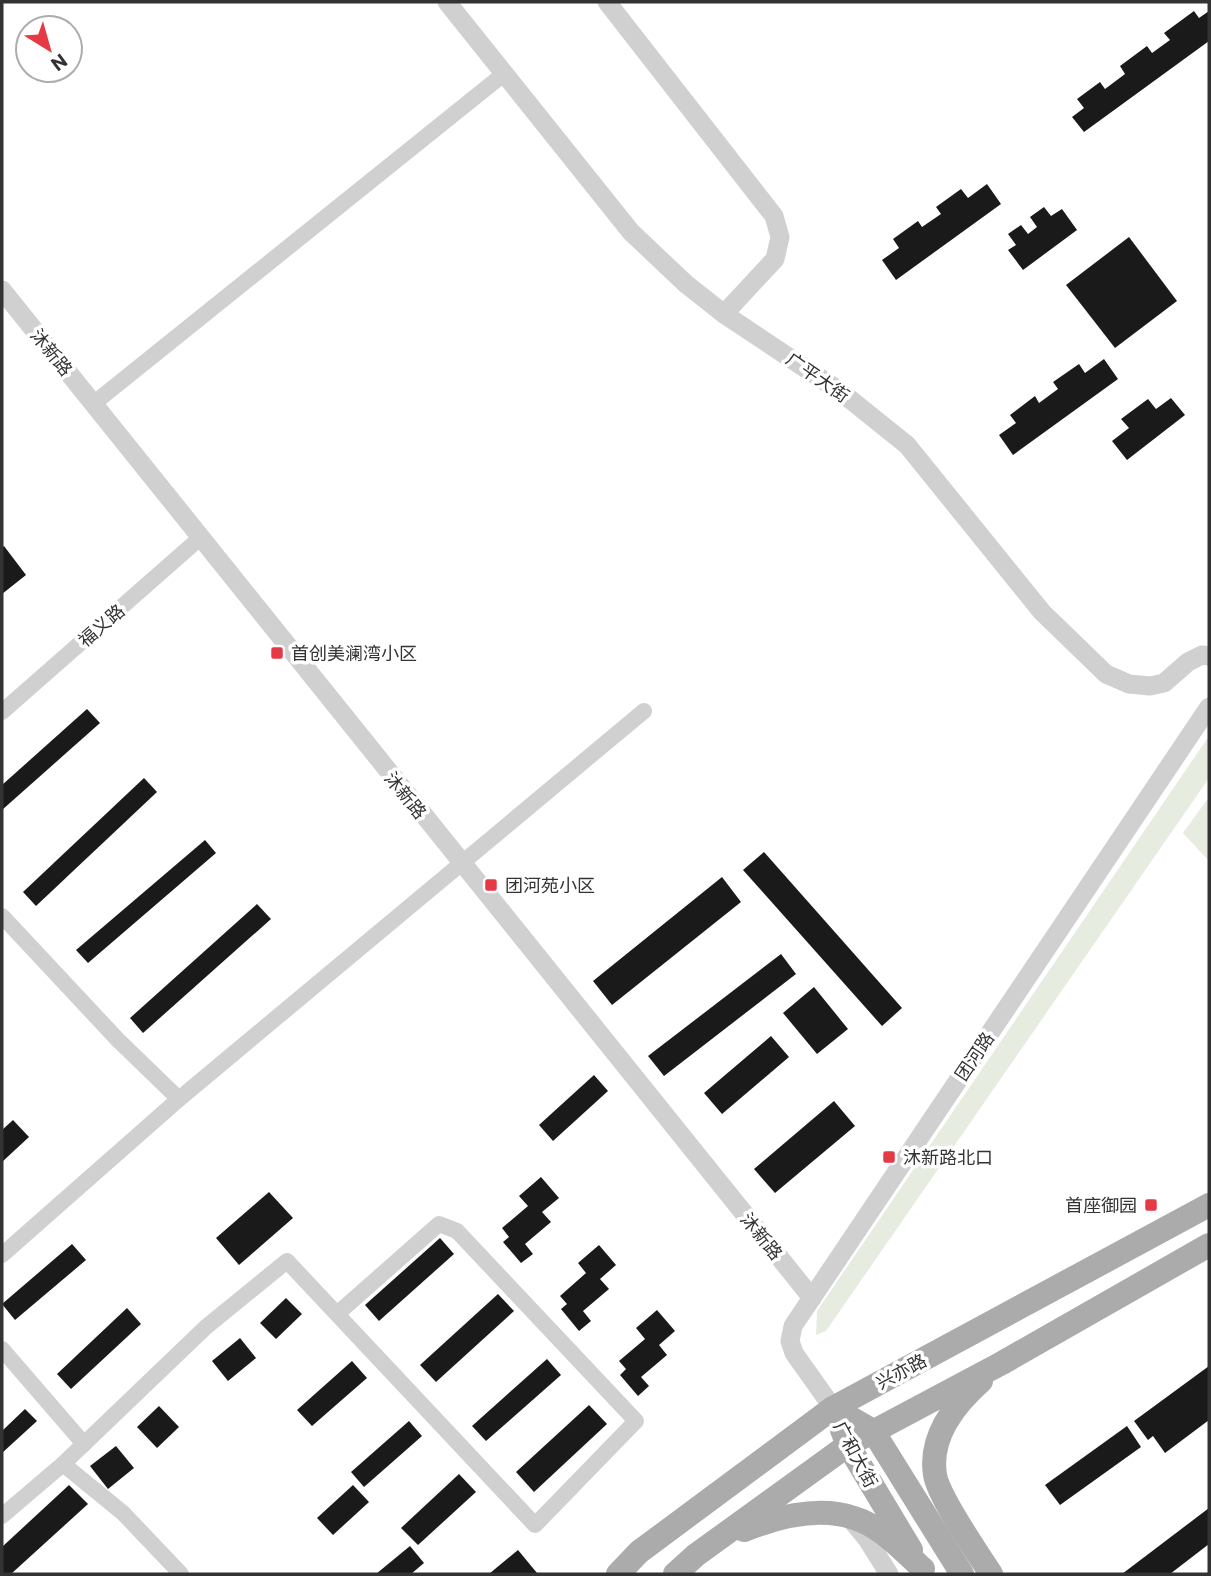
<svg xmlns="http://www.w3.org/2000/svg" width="1211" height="1576" font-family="Commissioner,'Noto Sans SC',sans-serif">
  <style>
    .green { fill: #e6ecdf }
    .building { fill: #1a1a1a }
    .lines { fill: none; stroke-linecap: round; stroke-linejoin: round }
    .minor { stroke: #d0d0d0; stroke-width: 16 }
    .tertiary { stroke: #d0d0d0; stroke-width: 19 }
    .primary { stroke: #ababab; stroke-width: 24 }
    .poi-dot { fill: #e63946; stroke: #fff; stroke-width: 2.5 }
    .labels { text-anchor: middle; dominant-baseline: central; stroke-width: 7; stroke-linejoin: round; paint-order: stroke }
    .street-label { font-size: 18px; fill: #333; stroke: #fff }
    .poi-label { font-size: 18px; fill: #333; stroke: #fff; text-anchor: start }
  </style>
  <rect width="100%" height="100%" fill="#fff"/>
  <g class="green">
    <path d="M1209,736V778L826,1331L816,1335L817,1311Z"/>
    <path d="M1209,797V861L1183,833Z"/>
  </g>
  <g class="building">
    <path d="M1194,11L1199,18L1209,11V41L1084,132L1072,117L1084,108L1077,99L1100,82L1105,89L1125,74L1120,66L1147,46L1152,53L1170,40L1164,33Z"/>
    <path d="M987,184L1001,204L896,280L882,260L899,248L893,239L918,221L922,227L941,214L936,207L961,189L968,198Z"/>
    <path d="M1044,207L1051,216L1062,209L1077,230L1023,270L1008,250L1016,245L1008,234L1021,225L1028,234L1037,227L1030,217Z"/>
    <path d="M1129,237L1177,301L1115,348L1066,285Z"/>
    <path d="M1104,359L1118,379L1013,455L999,435L1016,423L1010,415L1035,396L1039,403L1058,389L1053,382L1079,364L1085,373Z"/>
    <path d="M1171,398L1185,415L1127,460L1112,441L1129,428L1121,419L1148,399L1156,409Z"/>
    <path d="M4,546L26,575L2,594V548Z"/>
    <path d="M87,709L100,723L2,810V785Z"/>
    <path d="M144,778L157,792L36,906L23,892Z"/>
    <path d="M205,840L216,853L88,963L76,950Z"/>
    <path d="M764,852L902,1008L882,1026L743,870Z"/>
    <path d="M722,877L741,902L612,1005L593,981Z"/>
    <path d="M257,904L271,919L143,1033L130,1018Z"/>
    <path d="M781,954L796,974L664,1076L648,1056Z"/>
    <path d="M814,987L848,1029L817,1054L783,1013Z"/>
    <path d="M771,1036L789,1057L722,1114L704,1093Z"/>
    <path d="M594,1075L608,1091L553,1141L539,1125Z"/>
    <path d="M834,1101L855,1126L775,1193L754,1169Z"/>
    <path d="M13,1120L29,1137L2,1162V1130Z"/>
    <path d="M541,1177L559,1198L542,1212L551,1222L525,1244L533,1254L521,1263L503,1242L509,1237L502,1228L528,1206L519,1196Z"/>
    <path d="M269,1192L293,1218L239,1265L216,1238Z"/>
    <path d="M440,1238L454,1254L379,1321L365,1305Z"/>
    <path d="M72,1244L86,1260L15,1320L2,1304Z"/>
    <path d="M599,1245L616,1265L600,1279L609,1289L583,1311L591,1321L579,1331L561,1309L567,1304L560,1296L586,1273L578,1263Z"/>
    <path d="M498,1294L514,1311L436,1382L420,1365Z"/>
    <path d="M286,1298L302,1314L276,1339L260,1323Z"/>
    <path d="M127,1308L141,1324L71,1389L57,1374Z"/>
    <path d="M657,1310L675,1331L659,1345L667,1355L641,1377L649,1386L638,1396L620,1375L626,1369L619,1361L645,1339L636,1328Z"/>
    <path d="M240,1338L256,1358L228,1381L212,1361Z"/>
    <path d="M547,1359L561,1375L486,1441L472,1426Z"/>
    <path d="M352,1361L367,1378L312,1426L297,1410Z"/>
    <path d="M1209,1366V1420L1165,1453L1153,1436L1148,1440L1134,1421Z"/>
    <path d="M589,1405L607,1424L534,1492L516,1472Z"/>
    <path d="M159,1406L179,1427L157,1448L137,1427Z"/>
    <path d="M25,1409L37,1421L2,1453V1431Z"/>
    <path d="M409,1421L422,1436L364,1487L351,1472Z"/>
    <path d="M1127,1426L1141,1447L1060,1505L1045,1485Z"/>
    <path d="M116,1446L134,1468L108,1489L90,1466Z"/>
    <path d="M459,1474L476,1492L418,1545L401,1528Z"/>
    <path d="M69,1485L88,1504L11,1574H2V1547Z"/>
    <path d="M353,1485L369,1502L333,1535L317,1518Z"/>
    <path d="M1209,1508V1544L1170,1574H1122Z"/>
    <path d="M410,1546L424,1563L411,1574H376Z"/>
    <path d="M518,1550L537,1573L489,1574Z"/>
  </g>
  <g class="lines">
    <g class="minor">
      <path d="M93,404L505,73"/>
      <path d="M2,712L200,538"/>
      <path d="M2,916L118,1040L179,1099L2,1255"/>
      <path d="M179,1099L644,711"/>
      <path d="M2,1349L84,1444"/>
      <path d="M2,1516L63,1464"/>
      <path d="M181,1574L123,1513L63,1464L206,1327L287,1261L535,1525L636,1421L457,1231L439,1224L337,1314"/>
    </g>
    <g class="tertiary">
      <path d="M447,2L631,232L686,284L724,314L841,392L907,445L1042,612L1106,674L1129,684L1150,686L1164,683L1188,662L1202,655L1209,656"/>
      <path d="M607,2L774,216L780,237L775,259L724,314"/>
      <path d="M2,290L812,1298"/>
      <path d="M833,1408L794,1353L790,1341L793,1326L1209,707"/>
      <path d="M849,1517L867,1539L889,1574"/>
    </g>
    <g class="primary">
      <path d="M981,1381C954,1405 929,1437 935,1475C939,1498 977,1552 991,1574"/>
      <path d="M833,1408L873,1431L962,1574"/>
      <path d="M842,1430L848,1445L911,1550"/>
      <path d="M744,1530C777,1517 819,1506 854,1518C881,1526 903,1551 923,1569"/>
      <path d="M618,1574L639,1552L833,1408L1209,1205"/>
      <path d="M675,1574L696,1555L848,1445L1002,1363L1209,1245"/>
    </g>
  </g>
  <g class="poi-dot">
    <rect x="270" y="646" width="14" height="14" rx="3.5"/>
    <rect x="484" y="878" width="14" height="14" rx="3.5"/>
    <rect x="882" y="1150" width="14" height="14" rx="3.5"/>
    <rect x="1144" y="1198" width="14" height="14" rx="3.5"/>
  </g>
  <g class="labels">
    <g class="street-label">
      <text transform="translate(52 352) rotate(51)">沐新路</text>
      <text transform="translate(818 377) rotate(35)">广平大街</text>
      <text transform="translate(101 625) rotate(-41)">福义路</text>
      <text transform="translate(406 795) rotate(51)">沐新路</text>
      <text transform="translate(974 1056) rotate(-56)">团河路</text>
      <text transform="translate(762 1236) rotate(51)">沐新路</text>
      <text transform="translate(901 1371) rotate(-28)">兴亦路</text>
      <text transform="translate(856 1454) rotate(62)">广和大街</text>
    </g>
    <g class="poi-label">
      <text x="291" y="653">首创美澜湾小区</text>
      <text x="505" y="885">团河苑小区</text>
      <text x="903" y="1157">沐新路北口</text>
      <text x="1137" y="1205" text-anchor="end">首座御园</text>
    </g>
  </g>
  <rect width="1211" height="1576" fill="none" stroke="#333333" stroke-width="7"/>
  <g transform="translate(49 49) rotate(143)"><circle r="33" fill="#ffffff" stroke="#adadad" stroke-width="2"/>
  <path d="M0-5L12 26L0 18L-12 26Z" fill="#e63946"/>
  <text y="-10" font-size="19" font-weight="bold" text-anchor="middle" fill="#333333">N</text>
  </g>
</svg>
